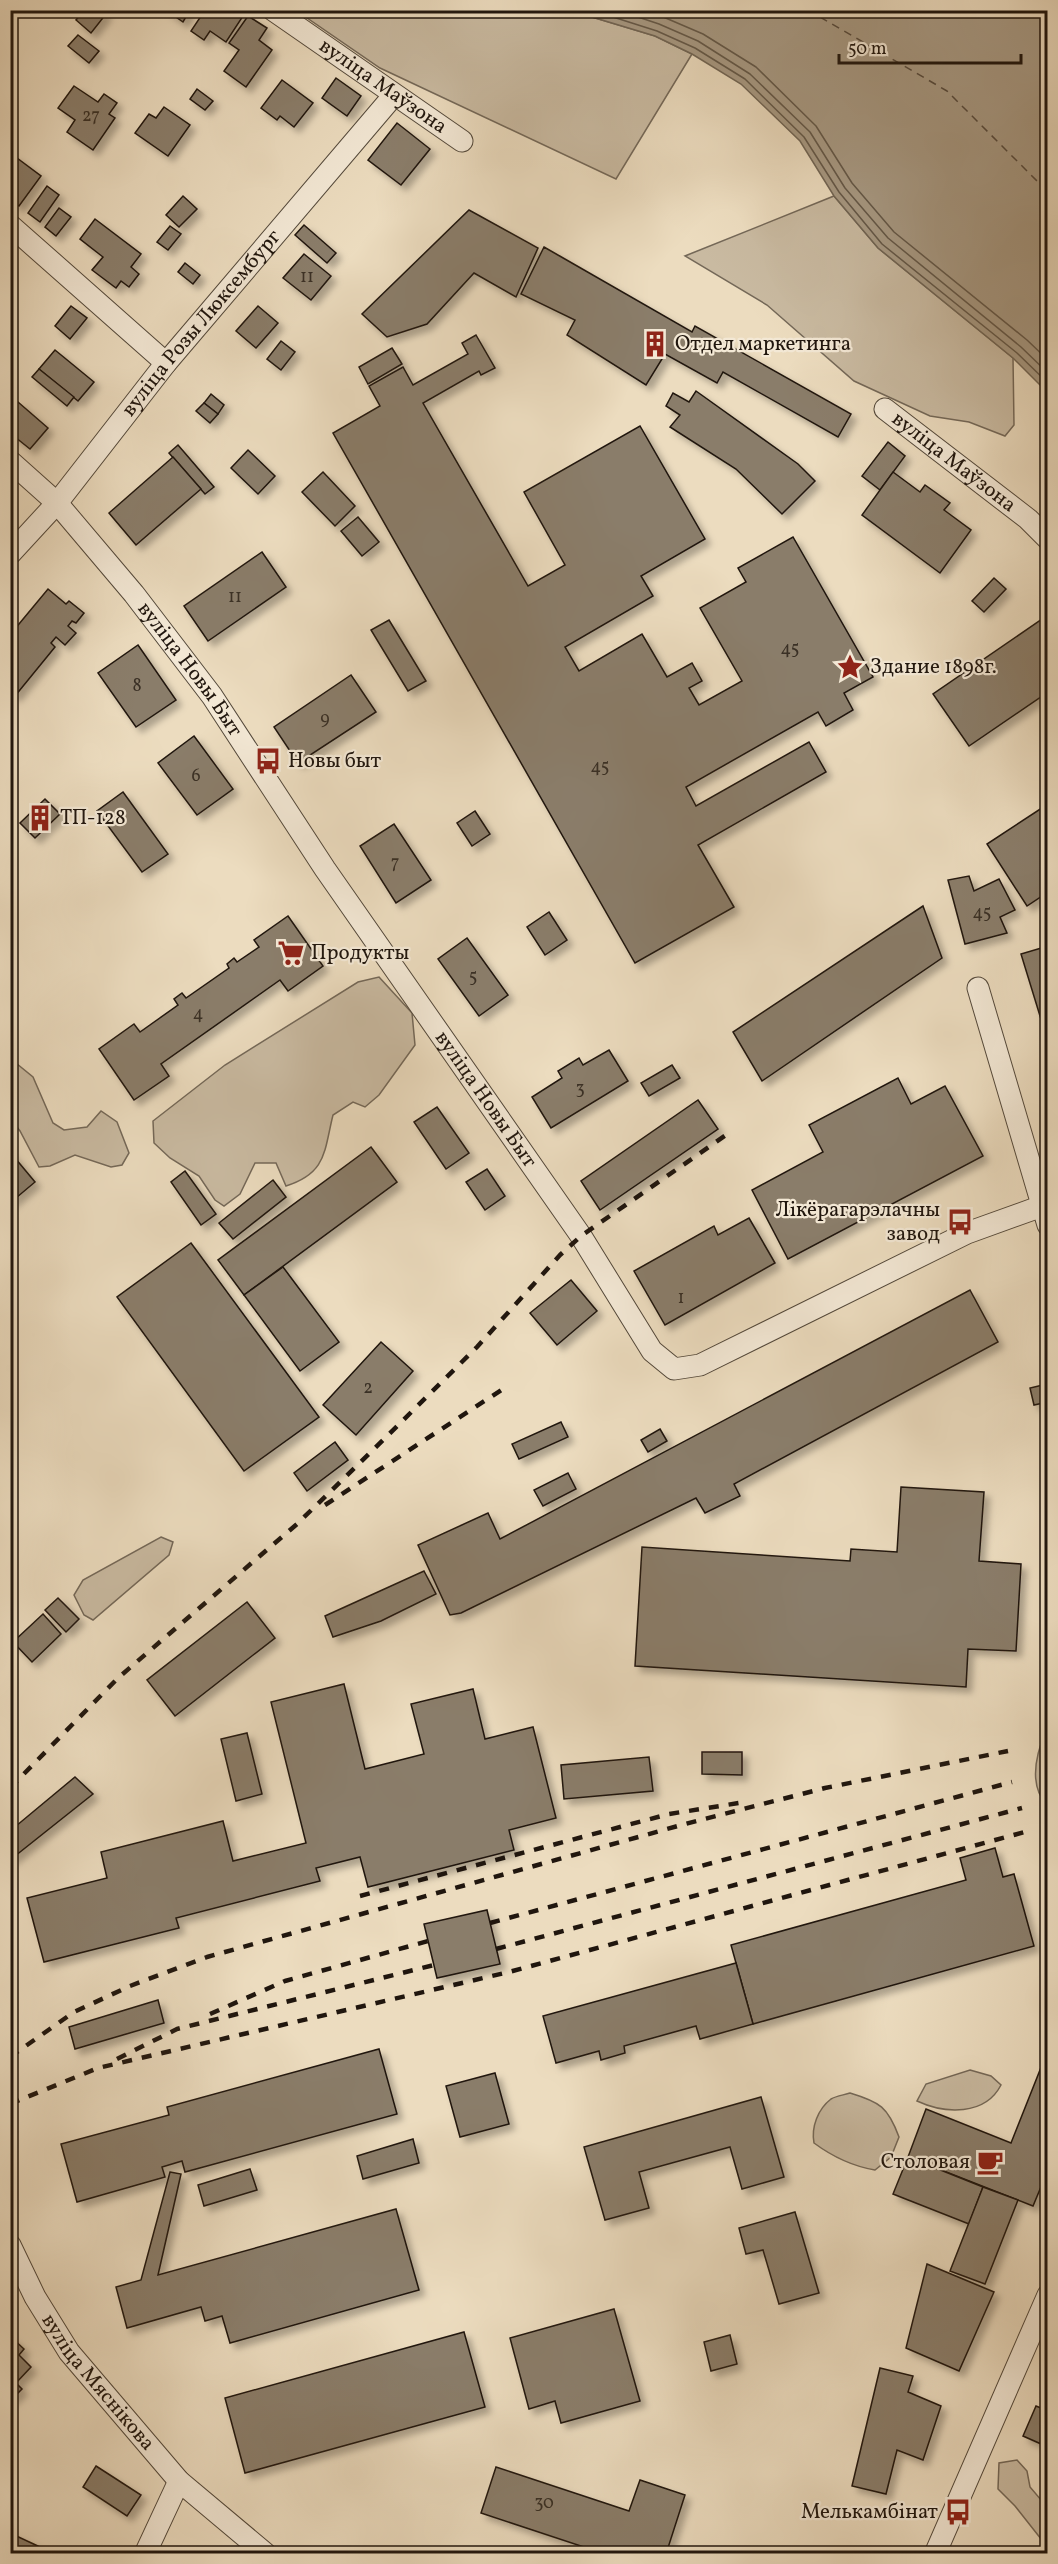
<svg xmlns="http://www.w3.org/2000/svg" width="1058" height="2564" font-family="Vollkorn,serif">
  <style>
    .green { fill: #c9baa1; stroke: #746858; stroke-width: 1.5 }
    .water { fill: #a79983; stroke: #716554; stroke-width: 1.5 }
    .lines { fill: none; stroke-linecap: round; stroke-linejoin: round }
    .shore { stroke: #645848; stroke-width: 1.5 }
    .ferry { stroke: #564a3d; stroke-width: 1.5; stroke-dasharray: 8 6; stroke-linecap: butt }
    .building { fill: #8a7d6a; stroke: #20160e; stroke-width: 1.5; filter: url(#shadow) }
    .street-casing { stroke: #53483a; stroke-width: 23 }
    .street { stroke: #f3e8d5; stroke-width: 21 }
    .rail { stroke: #20160e; stroke-width: 4.5; stroke-dasharray: 10 10; stroke-linecap: butt }
    .labels { text-anchor: middle; dominant-baseline: central; stroke-width: 4.5; stroke-linejoin: round; paint-order: stroke }
    .number-label { font-size: 18px; fill: #3a3025 }
    .street-label { font-size: 21px; fill: #20160e; stroke: #f3e8d5 }
    .poi-label { font-size: 21px; fill: #20160e; stroke: #f3e8d5; text-anchor: start }
  </style>
  <defs>
    <filter id="shadow"><feDropShadow dx="5.5" dy="5.5" stdDeviation="3" flood-color="#0004"/></filter>
  </defs>
  <rect width="100%" height="100%" fill="#ecdcbf"/>
  <filter id="stains"><feTurbulence type="fractalNoise" baseFrequency=".00333" numOctaves="4"/><feColorMatrix values="0 0 0 0 .2 0 0 0 0 .09 0 0 0 0 .02 0 0 0 .5 -.17"/></filter>
  <radialGradient id="worn" r=".72"><stop offset=".6" stop-color="#630" stop-opacity="0"/><stop offset="1" stop-color="#630" stop-opacity=".3"/></radialGradient>
  <g class="green">
    <path d="M297,11H572L655,36L692,54L616,179L380,68Z"/>
    <path d="M834,196L878,248L1013,358L1014,425L1005,436L969,422L930,416L854,381L767,305L685,256Z"/>
    <path d="M379,977L412,1013L415,1045L379,1095L365,1107L353,1102L333,1115C324,1151 327,1173 286,1186L276,1163H255L240,1194L224,1206L215,1200L199,1176L170,1158L154,1143L153,1121L225,1065L358,982Z"/>
    <path d="M11,1059L33,1077L53,1123L64,1130L87,1127L101,1111L117,1122L129,1153L122,1165L111,1167L75,1155L50,1166L39,1167L20,1131L11,1119Z"/>
    <path d="M161,1537L173,1542L169,1555L93,1620L84,1615L74,1595L83,1580Z"/>
    <path d="M1047,1728V1805C1027,1784 1037,1751 1047,1728Z"/>
    <path d="M970,2070L991,2076L1001,2085C985,2116 945,2114 917,2101L926,2084Z"/>
    <path d="M850,2093C880,2102 888,2107 899,2137L891,2157L875,2170C851,2166 833,2157 814,2143C811,2127 818,2109 831,2099C836,2096 844,2095 850,2093Z"/>
    <path d="M1017,2460L1027,2471L1030,2487L1047,2507V2553H1041L1045,2544L1015,2506L998,2489L999,2463Z"/>
  </g>
  <path class="water" d="M572,11H1047V392L1013,358L878,248L834,196L800,141L741,84L692,54L655,36Z"/>
  <g class="lines">
    <g class="shore">
      <path d="M591,10L657,31L695,48L745,79L804,137L839,192L882,244L1017,353L1048,383"/>
      <path d="M617,10L659,24L698,41L750,74L810,132L845,188L888,238L1021,347L1048,373"/>
      <path d="M647,10L703,34L756,67L816,126L852,183L894,232L1027,340L1048,360"/>
    </g>
    <path class="ferry" d="M808,10L947,91L1048,192"/>
  </g>
  <g class="building">
    <path d="M84,10H103L106,14L91,33L76,20Z"/>
    <path d="M166,10H190L183,22Z"/>
    <path d="M205,10H241L245,13L226,42L210,31L204,40L191,31Z"/>
    <path d="M248,16L267,28L259,40L272,50L246,87L224,71L239,50L229,43Z"/>
    <path d="M78,35L99,51L89,63L68,46Z"/>
    <path d="M336,78L361,96L347,116L322,98Z"/>
    <path d="M282,80L313,103L294,127L280,116L277,120L261,108Z"/>
    <path d="M74,86L98,102L104,94L117,103L109,114L115,118L93,150L67,132L75,120L58,108Z"/>
    <path d="M197,89L213,101L205,110L190,99Z"/>
    <path d="M164,107L190,125L168,156L135,133L149,114L156,118Z"/>
    <path d="M397,123L430,149L401,185L368,160Z"/>
    <path d="M13,155L41,176L19,206L10,200V159Z"/>
    <path d="M47,186L59,195L40,222L28,213Z"/>
    <path d="M183,196L197,209L179,227L166,215Z"/>
    <path d="M59,208L71,217L56,236L45,227Z"/>
    <path d="M469,210L538,248L516,297L474,273L427,324L387,337L362,314Z"/>
    <path d="M95,219L141,254L131,267L139,274L129,287L121,281L116,288L92,270L103,257L80,239Z"/>
    <path d="M304,225L336,253L327,263L295,235Z"/>
    <path d="M170,226L181,234L168,250L157,242Z"/>
    <path d="M544,247L692,332L695,326L851,414L838,437L723,372L717,383L665,354L646,385L567,335L575,320L521,294Z"/>
    <path d="M304,254L331,276L311,300L283,278Z"/>
    <path d="M185,263L200,275L193,284L178,272Z"/>
    <path d="M71,306L87,318L70,339L55,326Z"/>
    <path d="M258,306L278,323L256,348L236,331Z"/>
    <path d="M476,335L495,368L481,375L479,371L423,403L528,586L565,565L524,492L640,426L705,539L641,576L653,596L565,647L579,671L642,634L667,677L692,663L702,681L689,688L699,705L742,681L700,608L746,582L738,568L793,537L873,677L844,693L853,710L826,726L818,712L686,787L696,806L809,742L826,772L698,845L734,907L635,963L333,433L380,406L369,386L403,367L413,385L468,354L462,343Z"/>
    <path d="M281,341L295,352L281,370L267,359Z"/>
    <path d="M392,348L402,364L368,384L359,367Z"/>
    <path d="M55,350L94,382L78,401L39,369Z"/>
    <path d="M39,369L74,397L67,406L32,377Z"/>
    <path d="M696,391L798,464L815,481L782,514L736,469L670,427L680,415L666,406L673,393L689,402Z"/>
    <path d="M211,394L224,405L218,414L204,403Z"/>
    <path d="M18,402L48,428L30,449L10,433V411Z"/>
    <path d="M204,403L218,414L210,423L196,411Z"/>
    <path d="M888,442L905,456L880,490L862,476Z"/>
    <path d="M178,445L214,487L205,494L169,453Z"/>
    <path d="M248,450L275,476L258,494L231,468Z"/>
    <path d="M173,457L201,489L136,545L109,513Z"/>
    <path d="M323,472L355,506L335,526L302,492Z"/>
    <path d="M893,472L920,492L925,485L950,503L944,510L971,530L940,573L862,515Z"/>
    <path d="M358,517L379,542L362,556L341,531Z"/>
    <path d="M262,552L286,587L208,641L184,606Z"/>
    <path d="M994,578L1006,589L984,612L972,601Z"/>
    <path d="M48,589L66,604L69,601L84,613L76,623L72,621L68,626L76,633L65,645L56,637L51,643L55,647L15,696L10,693V638L16,632L14,630Z"/>
    <path d="M1048,615V692L969,746L933,694Z"/>
    <path d="M389,620L426,681L408,691L371,630Z"/>
    <path d="M138,645L176,700L136,727L98,673Z"/>
    <path d="M351,675L376,712L298,763L274,727Z"/>
    <path d="M194,736L233,789L197,815L158,763Z"/>
    <path d="M123,792L168,854L142,872L97,811Z"/>
    <path d="M45,799L60,814L35,838L20,823Z"/>
    <path d="M1048,804V892L1027,906L987,844Z"/>
    <path d="M475,811L490,834L472,846L457,823Z"/>
    <path d="M394,824L431,880L396,903L360,846Z"/>
    <path d="M969,876L974,891L999,879L1015,910L1000,917L1007,933L965,944L948,880Z"/>
    <path d="M923,906L942,958L762,1081L733,1032Z"/>
    <path d="M549,912L567,940L545,955L527,927Z"/>
    <path d="M288,916L323,966L288,991L280,980L161,1064L169,1076L134,1100L99,1049L134,1024L140,1032L178,1005L174,999L182,993L186,998L229,968L227,964L234,958L237,962L259,947L254,940Z"/>
    <path d="M467,938L508,995L479,1016L438,959Z"/>
    <path d="M1048,946V1042L1021,954Z"/>
    <path d="M609,1050L628,1081L551,1128L532,1097L562,1078L558,1071L579,1058L583,1065Z"/>
    <path d="M672,1065L680,1078L649,1096L641,1083Z"/>
    <path d="M898,1078L911,1104L945,1086L983,1156L788,1259L752,1190L823,1152L809,1125Z"/>
    <path d="M698,1100L718,1129L600,1210L581,1181Z"/>
    <path d="M437,1107L469,1153L446,1169L414,1122Z"/>
    <path d="M371,1147L397,1182L244,1295L218,1260Z"/>
    <path d="M10,1152L35,1182L10,1203Z"/>
    <path d="M487,1169L505,1196L485,1210L466,1182Z"/>
    <path d="M185,1171L216,1214L201,1225L171,1182Z"/>
    <path d="M273,1180L286,1197L233,1239L219,1223Z"/>
    <path d="M749,1218L775,1263L665,1325L634,1271L714,1226L718,1235Z"/>
    <path d="M191,1243L319,1417L244,1471L117,1297Z"/>
    <path d="M283,1267L339,1342L300,1371L244,1295Z"/>
    <path d="M571,1280L597,1311L557,1345L530,1313Z"/>
    <path d="M970,1290L998,1342L734,1484L740,1496L705,1513L696,1498L461,1613L450,1615L418,1545L488,1513L500,1539Z"/>
    <path d="M381,1342L413,1371L356,1435L323,1405Z"/>
    <path d="M1047,1384L1048,1402L1034,1405L1030,1388Z"/>
    <path d="M561,1422L568,1437L519,1459L512,1444Z"/>
    <path d="M660,1429L667,1441L648,1452L641,1440Z"/>
    <path d="M335,1442L348,1460L307,1491L294,1473Z"/>
    <path d="M568,1473L576,1489L543,1506L534,1490Z"/>
    <path d="M901,1487L984,1492L979,1561L1021,1564L1016,1651L968,1649L966,1687L635,1666L642,1547L850,1561L851,1549L897,1552Z"/>
    <path d="M424,1571L436,1594L381,1621L333,1637L325,1616Z"/>
    <path d="M58,1598L79,1619L66,1632L45,1610Z"/>
    <path d="M247,1602L275,1638L175,1716L147,1680Z"/>
    <path d="M43,1614L61,1634L32,1662L13,1642Z"/>
    <path d="M344,1684L365,1769L424,1754L411,1704L473,1689L485,1739L533,1727L556,1818L509,1830L514,1850L368,1887L360,1857L316,1868L320,1881L176,1918L179,1928L44,1962L27,1898L107,1878L101,1852L223,1821L233,1861L306,1843L271,1702Z"/>
    <path d="M247,1733L262,1794L236,1801L221,1739Z"/>
    <path d="M702,1752H742V1775L702,1774Z"/>
    <path d="M649,1757L653,1791L564,1799L561,1765Z"/>
    <path d="M75,1777L93,1794L10,1860V1831Z"/>
    <path d="M995,1848L1003,1877L1014,1874L1034,1946L753,2024L731,1945L966,1880L960,1858Z"/>
    <path d="M487,1910L500,1964L437,1978L424,1924Z"/>
    <path d="M736,1963L753,2024L700,2039L696,2026L624,2046L625,2053L601,2060L599,2051L556,2063L543,2016Z"/>
    <path d="M158,2000L164,2023L75,2049L69,2027Z"/>
    <path d="M379,2049L397,2114L185,2172L182,2161L162,2167L165,2177L77,2202L61,2144L169,2115L167,2107Z"/>
    <path d="M1042,2065L1048,2067V2170L1033,2206L908,2157L926,2109L1011,2143Z"/>
    <path d="M495,2073L509,2124L460,2137L446,2086Z"/>
    <path d="M761,2097L784,2177L742,2189L730,2147L639,2172L649,2208L605,2220L584,2147Z"/>
    <path d="M413,2139L419,2163L363,2179L357,2156Z"/>
    <path d="M908,2157L983,2187L969,2224L893,2194Z"/>
    <path d="M250,2169L257,2190L204,2206L198,2185Z"/>
    <path d="M170,2172L181,2174L158,2275L396,2209L419,2290L230,2343L222,2316L205,2321L201,2307L127,2328L116,2287L141,2280Z"/>
    <path d="M983,2187L1018,2200L985,2284L950,2271Z"/>
    <path d="M795,2212L819,2293L779,2304L763,2250L746,2254L739,2228Z"/>
    <path d="M927,2264L994,2292L959,2371L906,2348Z"/>
    <path d="M614,2309L640,2401L561,2423L555,2401L529,2409L510,2338Z"/>
    <path d="M464,2332L485,2407L245,2473L225,2398Z"/>
    <path d="M730,2335L737,2364L711,2371L704,2342Z"/>
    <path d="M10,2336L24,2349L19,2355L31,2367L16,2383L22,2389L10,2401Z"/>
    <path d="M880,2368L913,2376L908,2392L941,2406L923,2460L897,2450L886,2494L852,2486Z"/>
    <path d="M1048,2394V2447L1023,2436L1036,2406L1041,2408Z"/>
    <path d="M96,2466L141,2495L127,2516L83,2487Z"/>
    <path d="M496,2467L629,2511L640,2480L685,2495L666,2554H605L481,2513Z"/>
    <path d="M10,2533L55,2554H10Z"/>
  </g>
  <g class="lines">
    <g class="street-casing">
      <g id="street">
        <path id="s1" d="M273,10L462,141"/>
        <path d="M10,225L166,363"/>
        <path id="s2" d="M885,409L1028,519L1048,539"/>
        <path id="s3" d="M10,461L57,503L134,594L212,696L325,869L581,1236L652,1351L674,1369L700,1365L967,1233L1042,1206"/>
        <path id="s4" d="M10,554L57,503L166,363L394,95"/>
        <path d="M978,988L1048,1225"/>
        <path id="s5" d="M10,2245L35,2297L69,2352L179,2481L266,2554"/>
        <path d="M145,2554L179,2481"/>
        <path d="M935,2554L1048,2295"/>
      </g>
    </g>
    <use href="#street" class="street"/>
    <g class="rail">
      <path d="M325,1505L506,1387"/>
      <path d="M10,1788L118,1678L297,1524L373,1450L477,1347L560,1255L581,1236L726,1135"/>
      <path d="M360,1896L669,1814L739,1803"/>
      <path d="M490,1923L1012,1782"/>
      <path d="M496,1949L1022,1808"/>
      <path d="M210,2014L285,1981L428,1941"/>
      <path d="M10,2057L74,2012L130,1986L207,1957L685,1824L825,1788L1008,1751"/>
      <path d="M117,2059L177,2029L434,1965"/>
      <path d="M10,2104L98,2068L509,1972L1032,1830"/>
    </g>
  </g>
  <defs>
    <g id="building-bare" transform="scale(2.07)"><path d="M-4-6H4V6H1V3H-1V6H-4ZM-2.5-4.3h1.7v1.8h-1.7ZM.8-4.3h1.7v1.8H.8ZM-2.5-1h1.7V.8h-1.7ZM.8-1h1.7V.8H.8Z" fill="#8f2418" stroke="#f3e8d5" stroke-width="2.5" paint-order="stroke"/></g>
    <g id="sight-bare" transform="scale(2.07)"><path d="M0-6L1.8-2.2L6-1.7L2.9 1.2L3.7 5.4L0 3.3L-3.7 5.4L-2.9 1.2L-6-1.7L-1.8-2.2Z" fill="#8f2418" stroke="#f3e8d5" stroke-width="2.5" paint-order="stroke"/></g>
    <g id="bus-bare" transform="scale(2.07)"><path d="M-5-6H5V4H4V6H2V4H-2V6H-4V4H-5ZM-3.5-4V0h7V-4ZM-3.5 1.2v1.5H-2V1.2ZM2 1.2v1.5H3.5V1.2Z" fill="#8f2418" stroke="#f3e8d5" stroke-width="2.5" paint-order="stroke"/></g>
    <g id="supermarket-bare" transform="scale(2.07)"><path d="M-6-5.5h2.5l.6 2H6L4.5 2H-2.5L-4.4-4H-6ZM-1.5 3.2a1.3 1.3 0 1 0 .1 0ZM3 3.2a1.3 1.3 0 1 0 .1 0Z" fill="#8f2418" stroke="#f3e8d5" stroke-width="2.5" paint-order="stroke"/></g>
    <g id="cafe-bare" transform="scale(2.07)"><path d="M-5.5-4.5H6V0H3Q3 3.5 0 3.5H-2.5Q-5.5 3.5-5.5 0ZM3-3.2v2h1.7v-2ZM-6 4.5H4V6H-6Z" fill="#8f2418" stroke="#f3e8d5" stroke-width="2.5" paint-order="stroke"/></g>
  </defs>
  <g fill-rule="evenodd">
    <use href="#building-bare" x="655" y="344"/>
    <use href="#sight-bare" x="850" y="667"/>
    <use href="#bus-bare" x="268" y="761"/>
    <use href="#building-bare" x="40" y="818"/>
    <use href="#supermarket-bare" x="291" y="953"/>
    <use href="#bus-bare" x="960" y="1222"/>
    <use href="#cafe-bare" x="990" y="2162"/>
    <use href="#bus-bare" x="958" y="2512"/>
  </g>
  <g class="labels">
    <g class="number-label">
      <text x="91" y="116">27</text>
      <text x="307" y="277">11</text>
      <text x="235" y="597">11</text>
      <text x="790" y="649">45</text>
      <text x="137" y="686">8</text>
      <text x="325" y="719">9</text>
      <text x="600" y="767">45</text>
      <text x="196" y="776">6</text>
      <text x="395" y="863">7</text>
      <text x="982" y="913">45</text>
      <text x="473" y="977">5</text>
      <text x="198" y="1014">4</text>
      <text x="580" y="1089">3</text>
      <text x="681" y="1298">1</text>
      <text x="368" y="1388">2</text>
      <text x="544" y="2503">30</text>
    </g>
    <g class="street-label">
      <text stroke="none"><textPath href="#s1" startOffset="134">вуліца Маўзона</textPath></text>
      <text stroke="none"><textPath href="#s4" startOffset="300">вуліца Розы Люксембург</textPath></text>
      <text stroke="none"><textPath href="#s2" startOffset="87">вуліца Маўзона</textPath></text>
      <text stroke="none"><textPath href="#s3" startOffset="276">вуліца Новы Быт</textPath></text>
      <text stroke="none"><textPath href="#s3" startOffset="798">вуліца Новы Быт</textPath></text>
      <text stroke="none"><textPath href="#s5" startOffset="164">вуліца Мяснікова</textPath></text>
    </g>
    <g class="poi-label">
      <text x="675" y="344">Отдел маркетинга</text>
      <text x="870" y="667">Здание 1898г.</text>
      <text x="288" y="761">Новы быт</text>
      <text x="60" y="818">ТП-128</text>
      <text x="311" y="953">Продукты</text>
      <text x="940" y="1210" text-anchor="end">Лікёрагарэлачны<tspan x="940" dy="24">завод</tspan></text>
      <text x="970" y="2162" text-anchor="end">Столовая</text>
      <text x="938" y="2512" text-anchor="end">Мелькамбінат</text>
    </g>
  </g>
  <rect width="1058" height="2564" fill="none" stroke="#ecdcbf" stroke-width="36"/>
  <rect x="12" y="12" width="1034" height="2540" fill="none" stroke="#20160e" stroke-width="3"/>
  <rect x="18" y="18" width="1022" height="2528" fill="none" stroke="#20160e" stroke-width="1.5"/>
  <path d="M839 54v9h182v-9" fill="none" stroke="#20160e" stroke-width="3"/>
  <text x="848" y="54" font-size="18" fill="#20160e" stroke="#f3e8d5" stroke-width="4.5" paint-order="stroke">50 m</text>
  <rect width="100%" height="100%" filter="url(#stains)"/>
  <rect width="100%" height="100%" fill="url(#worn)"/>
</svg>
